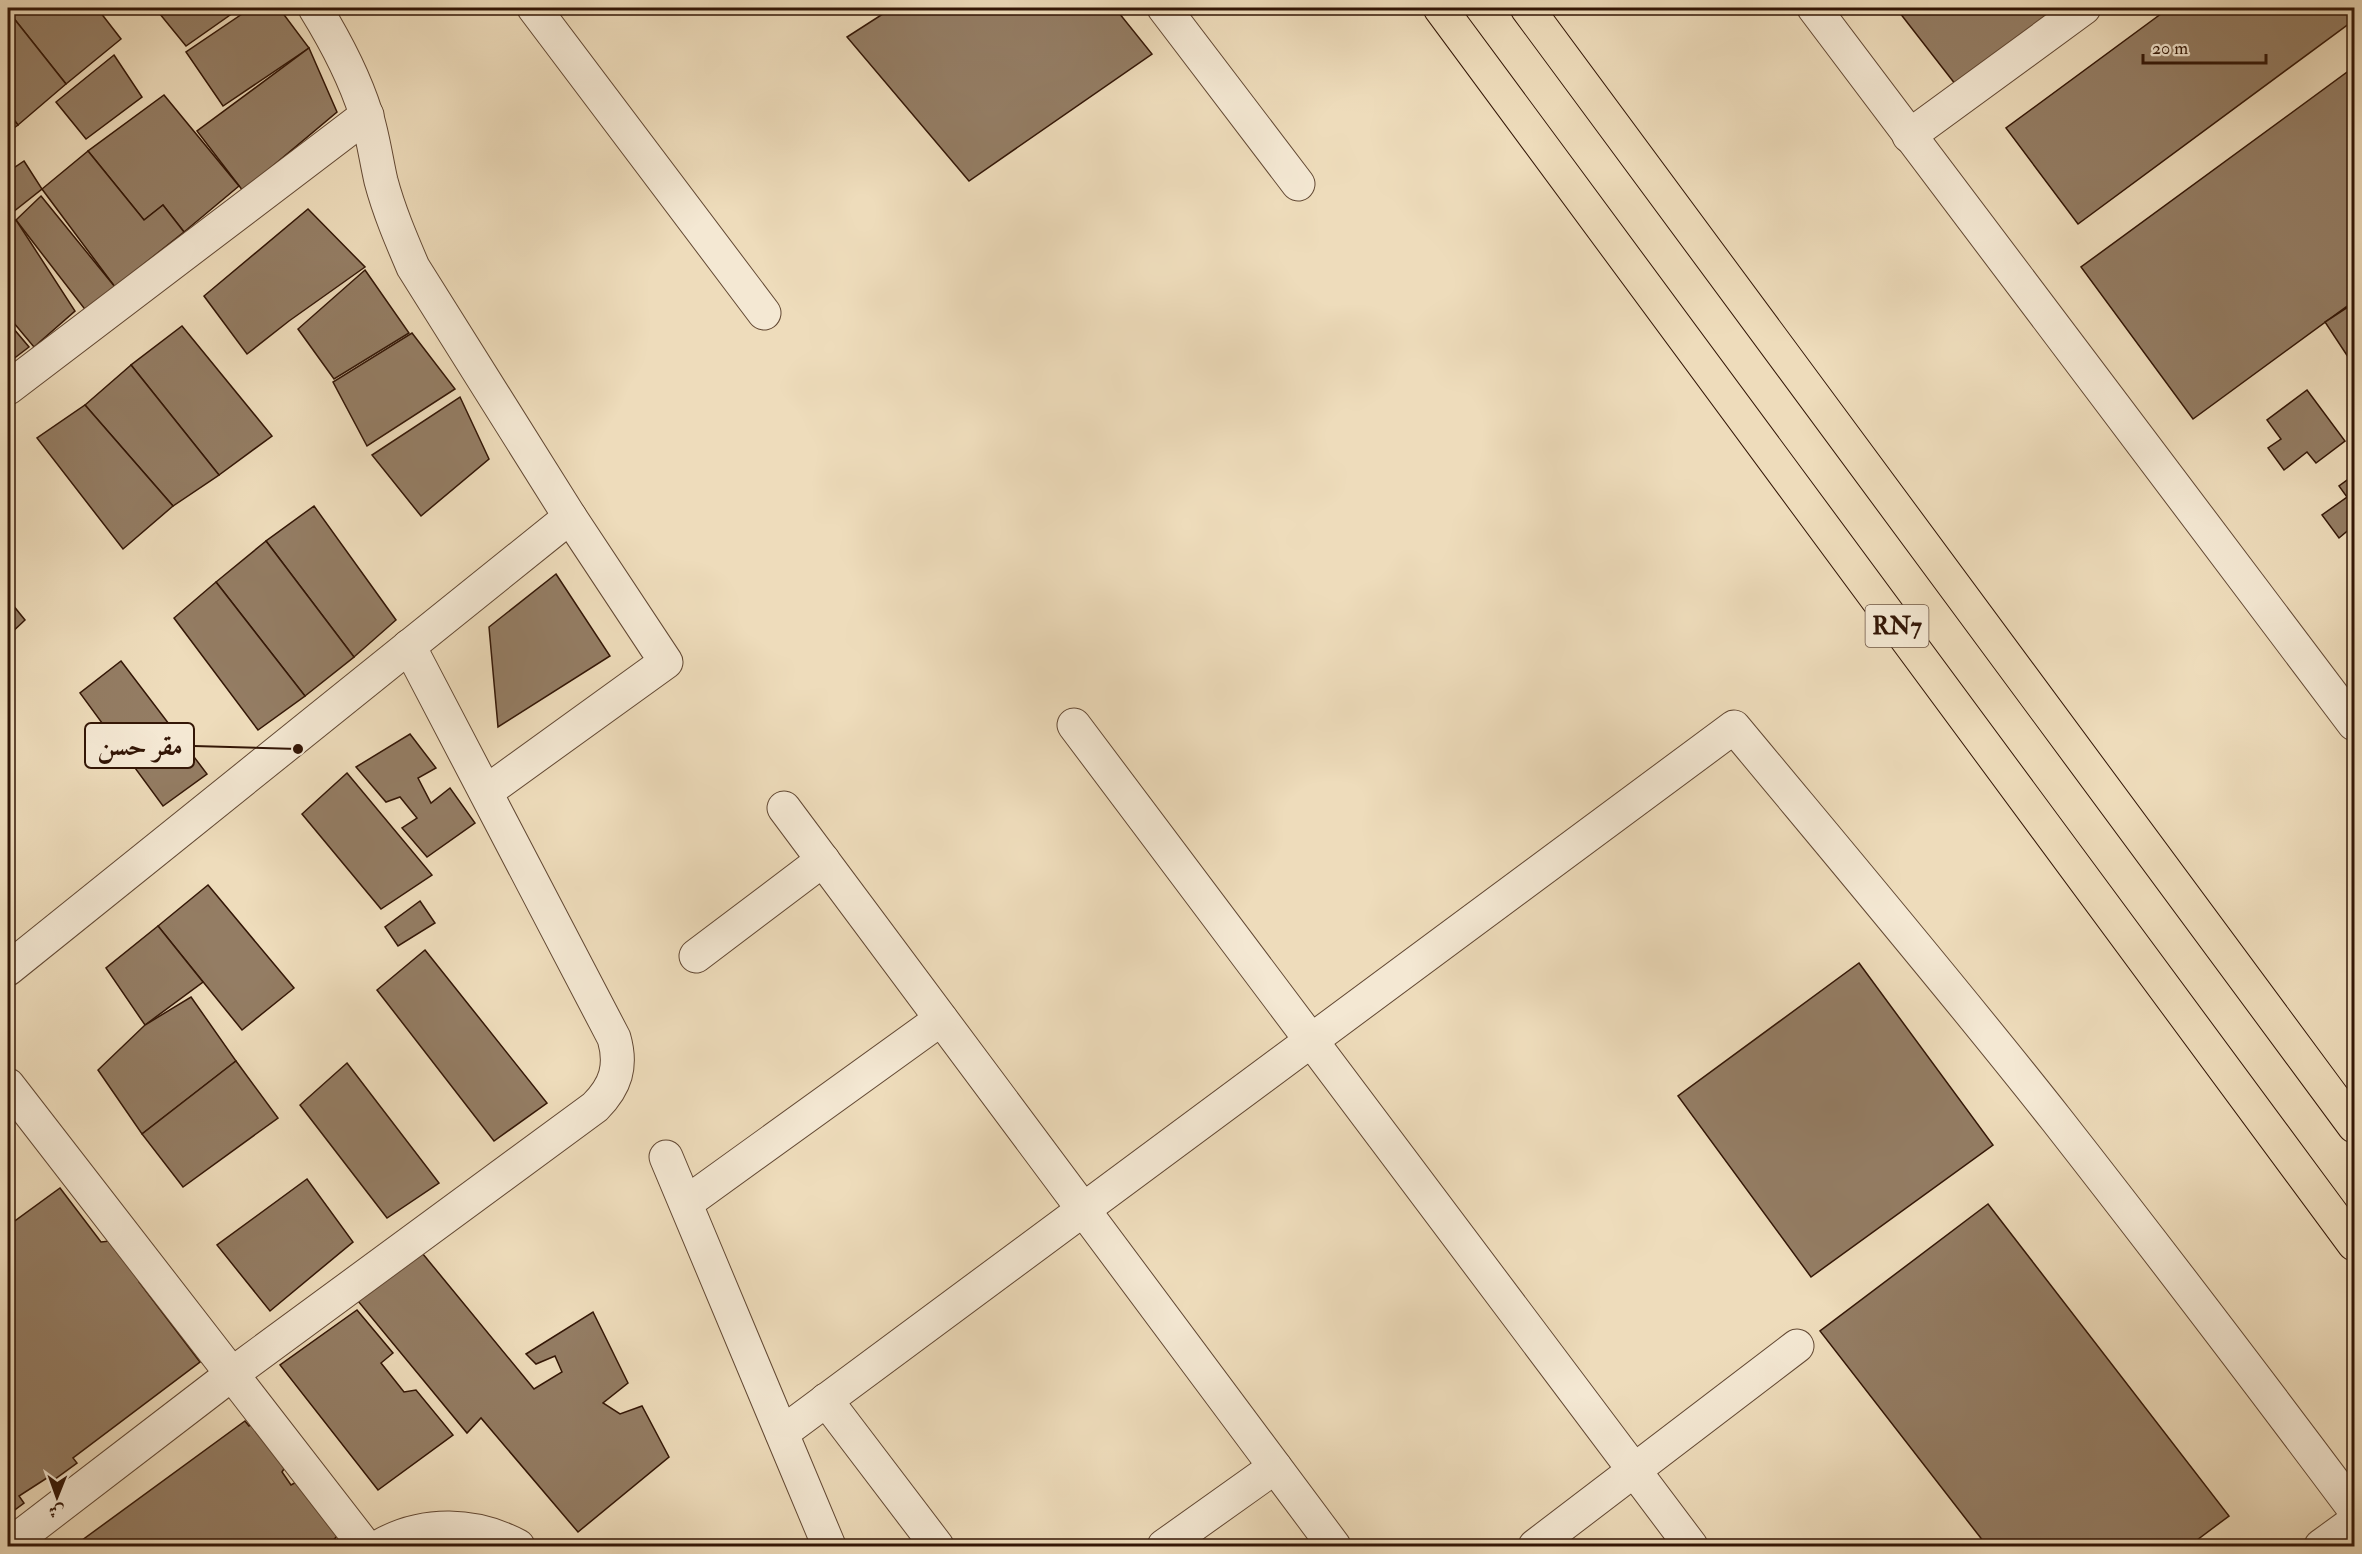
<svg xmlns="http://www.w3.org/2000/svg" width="2362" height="1554" font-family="'IM FELL Double Pica',Amiri,serif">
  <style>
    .building { fill: #947d64; stroke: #331606; stroke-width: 1.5 }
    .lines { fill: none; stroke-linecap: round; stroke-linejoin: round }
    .minor-casing { stroke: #624833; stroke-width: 35 }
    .highway-casing { stroke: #331606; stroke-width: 35 }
    .minor { stroke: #f4e8d3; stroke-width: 33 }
    .highway { stroke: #eedcbb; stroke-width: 33 }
    .labels { text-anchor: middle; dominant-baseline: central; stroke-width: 4.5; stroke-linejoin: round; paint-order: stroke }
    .shield { fill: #f4e8d3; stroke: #6d5544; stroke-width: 1.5 }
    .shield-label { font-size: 24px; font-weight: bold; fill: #331606 }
    .leader { fill: none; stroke: #331606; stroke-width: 2 }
    .callout-dot { fill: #331606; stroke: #f4e8d3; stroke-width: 2 }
    .callout { fill: #f4e8d3; stroke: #331606; stroke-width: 2 }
    .callout-label { font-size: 27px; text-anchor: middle; font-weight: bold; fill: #331606 }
  </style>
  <rect width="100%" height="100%" fill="#eedcbb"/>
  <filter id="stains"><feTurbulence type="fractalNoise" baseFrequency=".00333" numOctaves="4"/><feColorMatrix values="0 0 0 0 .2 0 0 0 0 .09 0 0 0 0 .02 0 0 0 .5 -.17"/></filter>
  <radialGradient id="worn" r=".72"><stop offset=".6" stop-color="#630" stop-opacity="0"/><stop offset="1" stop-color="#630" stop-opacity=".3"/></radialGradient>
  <g class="building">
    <path d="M8,8H97L121,39L66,84L8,11Z"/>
    <path d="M155,8H240L186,46Z"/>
    <path d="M251,8H279L309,48L223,106L186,52Z"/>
    <path d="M892,8H1115L1152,54L969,181L847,37Z"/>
    <path d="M1896,8H2067L1959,89Z"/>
    <path d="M2169,8H2354V20L2078,224L2006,128Z"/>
    <path d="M8,11L66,84L18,125L8,112Z"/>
    <path d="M309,48L337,112L243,191L197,131Z"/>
    <path d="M114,55L142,97L86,139L56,102Z"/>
    <path d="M2354,67V301L2193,419L2081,267Z"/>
    <path d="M164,95L239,186L184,232L163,205L144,220L88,151Z"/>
    <path d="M8,112L18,125L8,132Z"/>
    <path d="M88,151L144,220L163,205L184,232L115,287L42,189Z"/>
    <path d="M24,161L42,189L8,216V172Z"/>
    <path d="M41,196L115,287L87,312L16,220Z"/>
    <path d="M308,209L365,267L289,321L247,354L204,296Z"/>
    <path d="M16,220L75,311L34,347L8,316V227Z"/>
    <path d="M365,270L409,333L334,379L298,329Z"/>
    <path d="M2354,303V366L2325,322Z"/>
    <path d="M8,322L29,347L8,363Z"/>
    <path d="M182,326L272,436L219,475L131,365Z"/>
    <path d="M412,333L455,389L367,446L333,382Z"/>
    <path d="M131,365L219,475L173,506L85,405Z"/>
    <path d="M2307,390L2345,441L2316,463L2307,452L2284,470L2268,448L2281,439L2267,420Z"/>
    <path d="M460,397L489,459L421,516L372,455Z"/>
    <path d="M85,405L173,506L123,549L37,438Z"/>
    <path d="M2354,475V533L2351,528L2339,538L2322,515L2347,497L2339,486Z"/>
    <path d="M314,506L396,620L354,657L266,541Z"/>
    <path d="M266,541L354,657L305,696L216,582Z"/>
    <path d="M556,574L610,656L498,727L489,627Z"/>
    <path d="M216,582L305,696L258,730L174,618Z"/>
    <path d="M8,599L25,620L8,636Z"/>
    <path d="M121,661L207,774L163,806L80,693Z"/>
    <path d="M410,734L436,768L418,778L431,803L450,788L475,823L427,857L402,828L417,818L400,797L386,802L356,767Z"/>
    <path d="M347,773L432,875L381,909L302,814Z"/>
    <path d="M208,885L294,988L242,1030L158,926Z"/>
    <path d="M420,901L435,923L398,946L385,927Z"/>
    <path d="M158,926L203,982L145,1025L106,968Z"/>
    <path d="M425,950L547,1103L494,1141L377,990Z"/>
    <path d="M1859,963L1993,1145L1811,1277L1678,1096Z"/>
    <path d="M191,997L236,1061L142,1134L98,1070L145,1025Z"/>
    <path d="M236,1061L278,1118L183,1187L142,1134Z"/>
    <path d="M347,1063L439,1183L387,1218L300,1105Z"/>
    <path d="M307,1179L353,1242L270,1311L217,1245Z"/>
    <path d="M60,1188L101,1242L110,1241L146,1277L139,1282L200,1362L73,1458L77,1463L55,1479L50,1476L19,1496L24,1503L8,1515V1226Z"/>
    <path d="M1988,1204L2229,1516L2189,1546H1987L1820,1331Z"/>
    <path d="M418,1248L534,1389L562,1372L555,1356L536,1364L526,1354L593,1312L628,1383L603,1403L620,1414L642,1406L669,1457L578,1532L481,1418L467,1433L353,1295Z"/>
    <path d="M357,1310L393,1353L381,1363L404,1392L416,1390L453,1435L378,1490L280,1365Z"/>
    <path d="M245,1421L249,1426L256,1421L287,1464L282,1472L291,1485L300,1480L337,1536L331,1543L332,1546H74Z"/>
  </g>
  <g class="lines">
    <g class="minor-casing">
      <g id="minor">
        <path d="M315,8C336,42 354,76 366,114C373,136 376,159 381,181C389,211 401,239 413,267L570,517L666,662L486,792"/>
        <path d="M534,8L764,313"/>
        <path d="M1164,8L1298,184"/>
        <path d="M1814,8L2354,724"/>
        <path d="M1909,136L2084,8"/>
        <path d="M8,388L367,115"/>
        <path d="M1074,725L1691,1546"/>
        <path d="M784,808L1334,1546"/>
        <path d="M696,956L823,860"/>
        <path d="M8,969L570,517"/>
        <path d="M8,1085L365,1546"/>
        <path d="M666,1157L829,1546"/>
        <path d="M686,1203L941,1019"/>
        <path d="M826,1400L937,1546"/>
        <path d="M782,1433L1734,727C1842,857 1951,986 2056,1119C2157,1248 2256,1378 2354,1509"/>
        <path d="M8,1546L232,1374L595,1107C616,1086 622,1066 614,1038L409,646"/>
        <path d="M380,1546C424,1521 475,1523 518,1546"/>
        <path d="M1164,1546L1275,1467"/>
        <path d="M1535,1546L1797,1346"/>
        <path d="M2321,1546L2354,1522"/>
      </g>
    </g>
    <g class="highway-casing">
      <g id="highway">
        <path d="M1440,8L2354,1244"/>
        <path d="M1527,8L2354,1126"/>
      </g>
    </g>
    <use href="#minor" class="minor"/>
    <use href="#highway" class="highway"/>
  </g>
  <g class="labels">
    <rect class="shield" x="1865.5" y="605" width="63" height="42" rx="4.5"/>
    <g class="shield-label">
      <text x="1897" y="626">RN7</text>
    </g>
  </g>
  <path class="leader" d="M298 749L194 746"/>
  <circle class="callout-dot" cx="298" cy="749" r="6"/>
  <rect class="callout" x="85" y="723" width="109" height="45" rx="6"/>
  <g class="callout-label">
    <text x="140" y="755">مقر حسن</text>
  </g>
  <rect width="2362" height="1554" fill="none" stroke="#eedcbb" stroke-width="30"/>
  <rect x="9" y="9" width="2344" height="1536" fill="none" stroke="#331606" stroke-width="3"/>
  <rect x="15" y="15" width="2332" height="1524" fill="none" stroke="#331606" stroke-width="1.5"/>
  <g transform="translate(57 1497) rotate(181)" stroke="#f4e8d3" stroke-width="4.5" paint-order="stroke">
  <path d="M0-4.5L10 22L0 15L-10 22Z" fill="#331606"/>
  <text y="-9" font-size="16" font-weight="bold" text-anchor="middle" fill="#331606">ش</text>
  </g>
  <path d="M2143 54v9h123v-9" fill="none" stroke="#331606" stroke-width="3"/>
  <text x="2152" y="54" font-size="18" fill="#331606" stroke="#f4e8d3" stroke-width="4.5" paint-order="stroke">20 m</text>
  <rect width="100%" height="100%" filter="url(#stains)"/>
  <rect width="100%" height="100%" fill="url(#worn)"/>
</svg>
